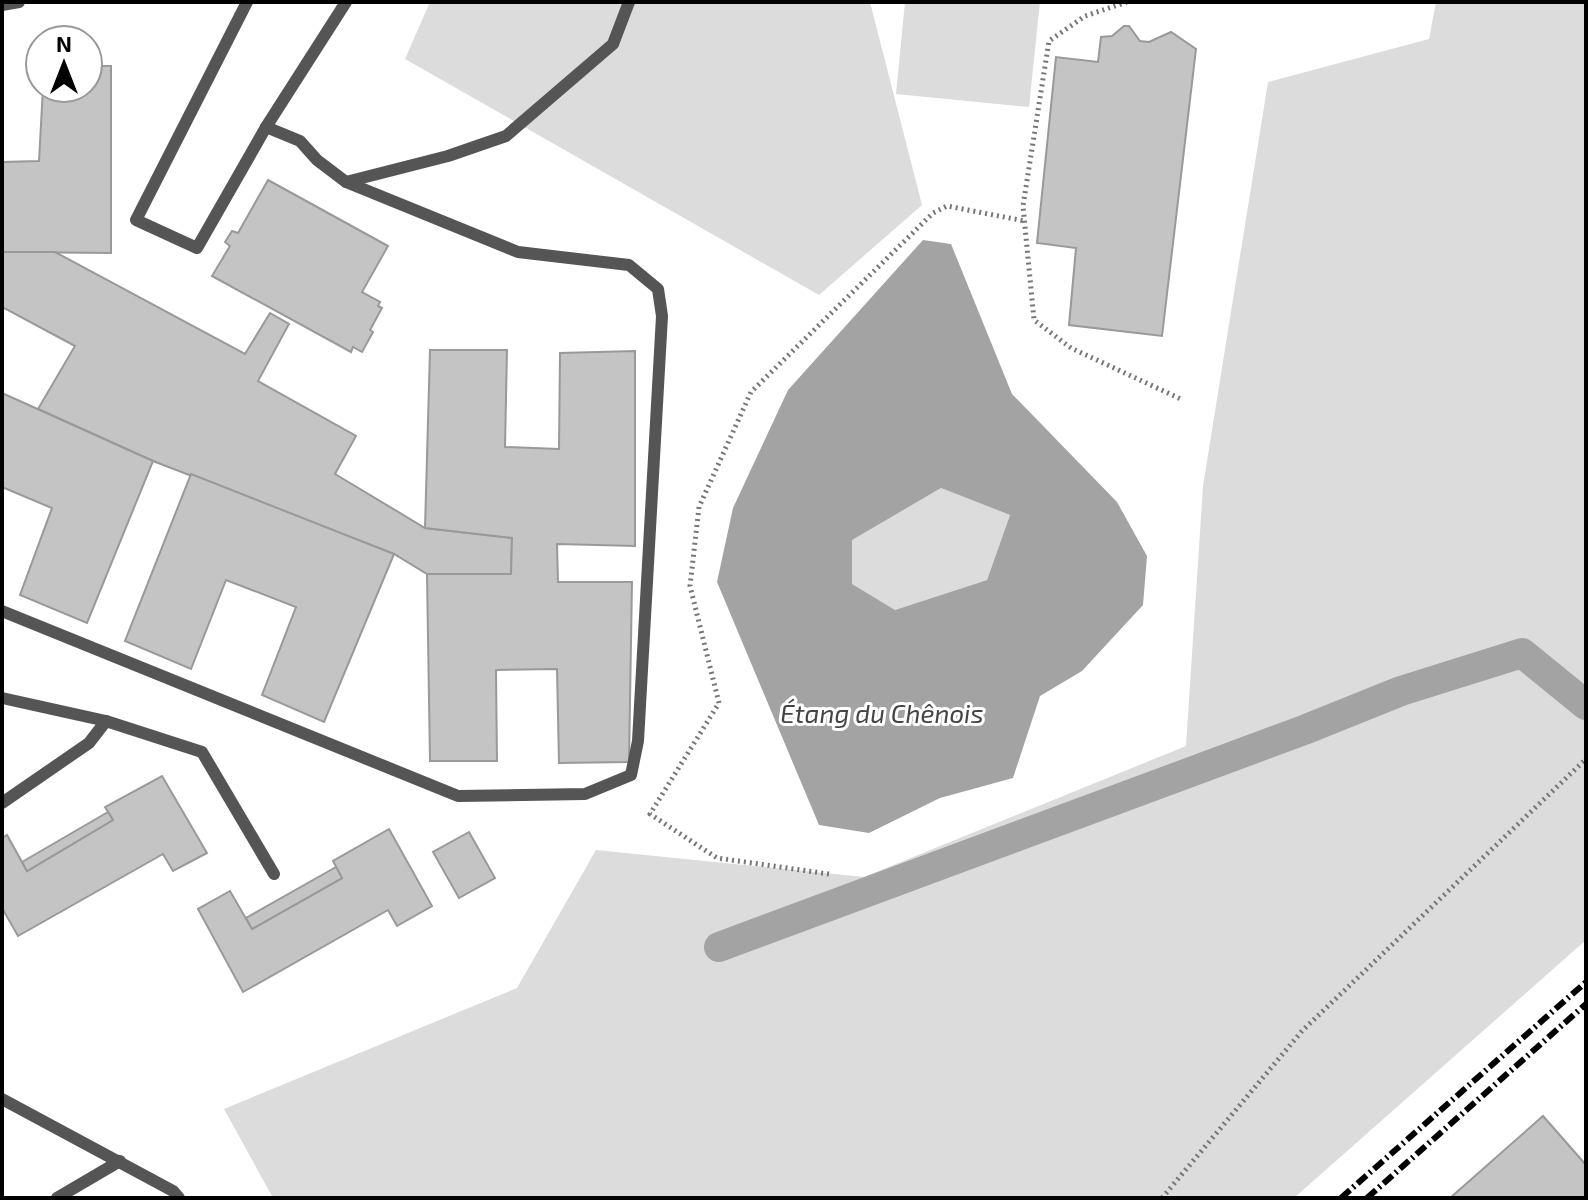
<svg xmlns="http://www.w3.org/2000/svg" width="1588" height="1200" font-family="'Exo 2',sans-serif">
  <style>
    .green { fill: #dcdcdc }
    .water { fill: #a3a3a3; fill-rule: evenodd }
    .lines { fill: none; stroke-linecap: round; stroke-linejoin: round }
    .canal { stroke: #a3a3a3; stroke-width: 30 }
    .building { fill: #c4c4c4; stroke: #999; stroke-width: 2 }
    .path { stroke: #777; stroke-width: 5; stroke-dasharray: 2 4; stroke-linecap: butt }
    .service { stroke: #555; stroke-width: 12 }
    .rail { stroke: #000; stroke-width: 6; stroke-dasharray: 12 4 2 4; stroke-linecap: butt }
    .labels { text-anchor: middle; dominant-baseline: central; stroke-width: 6; stroke-linejoin: round; paint-order: stroke }
    .water-label { font-size: 26px; font-style: italic; fill: #444; stroke: #fff }
  </style>
  <rect width="100%" height="100%" fill="#fff"/>
  <g class="green">
    <path d="M430,2H870L922,205L819,295L405,59Z"/>
    <path d="M905,2H1040L1029,107L896,94Z"/>
    <path d="M1436,2H1586V940L1294,1198H273L224,1109L517,988L596,850L864,877L1186,746L1203,486L1268,82L1429,39Z"/>
    <path d="M941,488L1010,515L987,580L895,610L851,584V540Z"/>
  </g>
  <path class="water" d="M923,240L951,244L1012,394L1117,502L1147,556L1143,605L1082,671L1040,696L1013,778L940,798L869,833L819,825L717,582L733,508L788,390ZM941,488L1010,515L987,580L895,610L852,584V540Z"/>
  <g class="lines">
    <path class="canal" d="M719,947L1304,730L1401,691L1522,653L1586,705"/>
  </g>
  <g class="building">
    <path d="M1124,26H1129L1140,41L1149,42L1171,32L1196,49L1162,336L1069,325L1076,248L1037,243L1056,57L1098,62L1101,37L1112,36Z"/>
    <path d="M88,66H111V253L2,252V162L39,161L43,88H88Z"/>
    <path d="M268,180L388,246L362,292L380,302L378,306L382,308L370,330L373,332L362,352L353,347L351,352L212,276L230,246L225,242L232,231L238,233Z"/>
    <path d="M2,252H55L245,354L270,313L289,324L258,381L356,436L335,474L425,528L512,538L511,574H427L394,554L153,461L38,409L75,346L2,307Z"/>
    <path d="M430,350H507L505,447L559,449L560,353L635,351V546L557,544L558,582H632L629,762L559,763L557,669L496,670L497,761H430L427,574H511L512,538L425,528Z"/>
    <path d="M2,393L153,461L87,623L20,595L52,508L2,487Z"/>
    <path d="M191,474L394,554L324,722L262,695L296,607L226,580L191,669L125,641Z"/>
    <path d="M162,776L207,853L173,871L163,854L18,936L2,908V838L7,835L27,871L113,820L105,807Z"/>
    <path d="M108,812L113,820L27,871L22,862Z"/>
    <path d="M389,829L432,906L397,926L388,910L243,992L198,909L230,891L252,929L342,878L333,861Z"/>
    <path d="M469,832L495,878L459,898L433,852Z"/>
    <path d="M336,867L342,878L252,929L246,918Z"/>
    <path d="M1543,1116L1586,1165V1198H1450Z"/>
  </g>
  <g class="lines">
    <g class="path">
      <path d="M1127,2L1085,16L1049,41L1023,206L1034,320L1071,348L1183,400"/>
      <path d="M829,874L717,858L650,814L719,703L690,586L699,507L751,392L933,213L947,206L1025,221"/>
      <path d="M1162,1198L1302,1031L1586,759"/>
    </g>
    <g class="service">
      <path d="M247,2L136,220L197,248L266,127L346,2"/>
      <path d="M2,5L19,2"/>
      <path d="M266,127L300,141L317,160L346,182L448,156L506,136L613,44L629,2"/>
      <path d="M2,611L458,796L585,794L631,775L638,741L662,316L658,289L629,265L518,252L346,182"/>
      <path d="M2,698L106,721"/>
      <path d="M2,803L89,743L106,721L202,752L274,874"/>
      <path d="M2,1099L173,1191L179,1198"/>
      <path d="M57,1198L120,1161"/>
    </g>
    <g class="rail">
      <path d="M1341,1198L1586,982"/>
      <path d="M1367,1198L1586,1004"/>
    </g>
  </g>
  <g class="labels">
    <g class="water-label">
      <text x="882" y="712">Étang du Chênois</text>
    </g>
  </g>
  <rect width="1588" height="1200" fill="none" stroke="#000000" stroke-width="8"/>
  <g transform="translate(64 64)"><circle r="38" fill="#ffffff" stroke="#999999" stroke-width="2"/>
  <path d="M0-6L14 30L0 20L-14 30Z" fill="#000000"/>
  <text y="-12" font-size="22" font-weight="bold" text-anchor="middle" fill="#000000">N</text>
  </g>
</svg>
